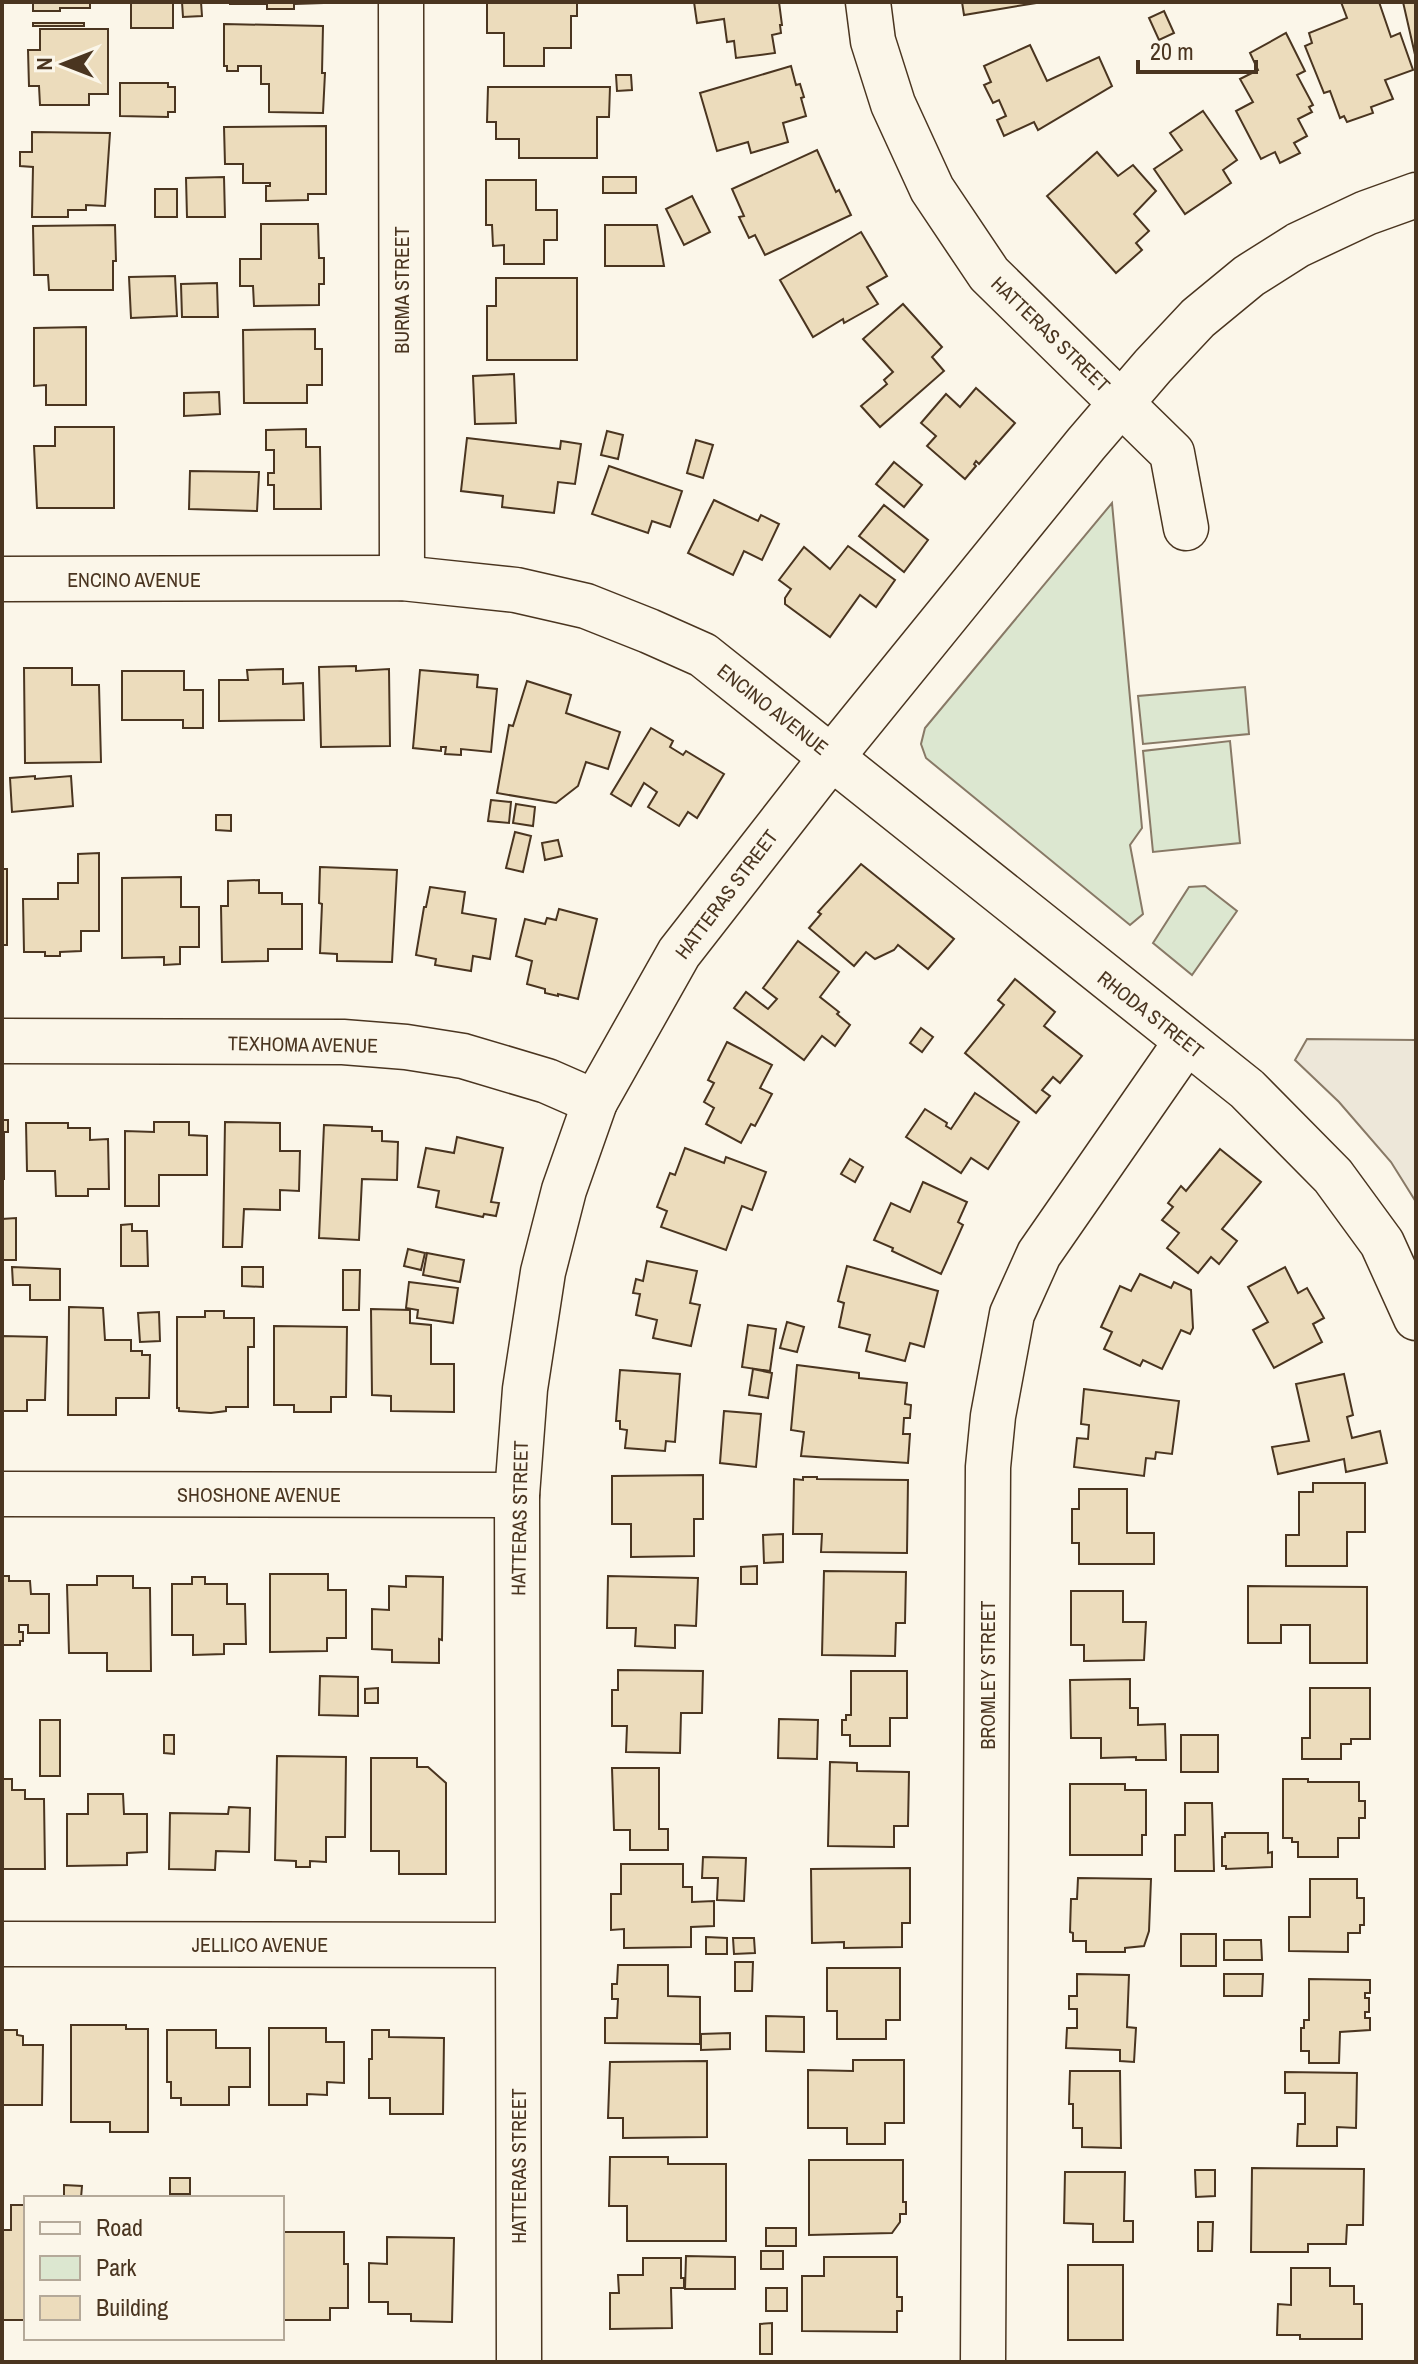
<svg xmlns="http://www.w3.org/2000/svg" width="1418" height="2364" font-family="'Archivo Narrow',sans-serif">
  <style>
    .green { fill: #dce7d0; stroke: #887966; stroke-width: 2 }
    .parking { fill: #ede7d9; stroke: #887966; stroke-width: 2 }
    .building { fill: #ecdcbc; stroke: #4a3520; stroke-width: 2 }
    .lines { fill: none; stroke-linecap: round; stroke-linejoin: round }
    .minor-casing { stroke: #4a3520; stroke-width: 47 }
    .minor { stroke: #fbf6e9; stroke-width: 44 }
    .labels { text-anchor: middle; dominant-baseline: central; stroke-width: 6; stroke-linejoin: round; paint-order: stroke }
    .street-label { font-size: 20px; fill: #4a3520; stroke: #fbf6e9 }
  </style>
  <rect width="100%" height="100%" fill="#fbf6e9"/>
  <g class="green">
    <path d="M1112,503L1142,828L1130,845L1143,914L1130,925L926,758L921,744L925,728Z"/>
    <path d="M1245,687L1249,734L1143,744L1138,696Z"/>
    <path d="M1230,741L1240,843L1153,852L1143,751Z"/>
    <path d="M1205,886L1237,911L1192,975L1153,943L1189,887Z"/>
  </g>
  <path class="parking" d="M1307,1039L1416,1040V1202L1391,1162L1339,1102L1295,1060Z"/>
  <g class="building">
    <path d="M33,2H90V8H60V11H33Z"/>
    <rect x="131" y="2" width="42" height="26"/>
    <path d="M182,2H201L202,16L183,17Z"/>
    <path d="M230,2H323V3L294,4V9H267V4H230Z"/>
    <path d="M487,2H577V16H571V48H544V66H504V33H487Z"/>
    <path d="M694,2H779L782,25H780L781,33L772,35L775,53L736,58L734,41L727,42L724,19L697,23Z"/>
    <path d="M962,2H1035L1036,3L964,15Z"/>
    <path d="M1341,2H1379L1391,37L1400,33L1413,70L1385,80L1393,99L1371,107L1373,113L1347,122L1344,116L1340,118L1330,91L1324,93L1305,46L1312,43L1309,33L1347,18Z"/>
    <path d="M1403,2H1416V59Z"/>
    <path d="M1164,11L1174,33L1159,40L1149,18Z"/>
    <rect x="33" y="23" width="51" height="3"/>
    <path d="M224,24L323,26L322,73H325L323,113L269,112V84H261V66H238V71H227V66H224Z"/>
    <path d="M40,29H108V94H89V105H40L39,86H29L28,50H40Z"/>
    <path d="M1286,33L1305,71L1297,75L1313,105L1309,107L1312,112L1298,119L1307,136L1294,143L1300,153L1280,163L1275,152L1261,159L1236,111L1253,102L1240,79L1258,70L1250,53Z"/>
    <path d="M1030,45L1047,81L1099,57L1112,86L1038,130L1034,122L1004,136L997,120L1006,116L999,100L993,103L984,85L991,82L984,66Z"/>
    <path d="M791,66L796,85L800,84L804,97L801,98L806,116L783,123L788,142L751,153L748,142L717,151L700,93Z"/>
    <path d="M616,75H631L632,90L617,91Z"/>
    <path d="M120,83H168V87H175V112H168V117L120,116Z"/>
    <path d="M488,87H610L609,117H597V158H519V139H496V122H487Z"/>
    <path d="M1203,111L1237,160L1223,170L1231,183L1185,214L1154,169L1182,150L1170,133Z"/>
    <path d="M326,126V194H308V200L266,201V186H270V183H243V164H225L224,127Z"/>
    <path d="M32,132L110,133L105,206L86,205V210H68V217H32L33,167L20,166V152H32Z"/>
    <path d="M817,150L836,192L839,190L851,215L765,255L755,235L749,238L739,217L744,216L732,189Z"/>
    <path d="M1097,152L1118,176L1133,165L1156,191L1134,214L1149,231L1136,243L1142,250L1116,273L1047,196Z"/>
    <path d="M224,177L225,217H187L186,178Z"/>
    <rect x="603" y="177" width="33" height="16"/>
    <path d="M486,180H536V210H557V240H544V264H504V245L493,246L492,225H486Z"/>
    <rect x="155" y="189" width="22" height="28"/>
    <path d="M692,196L710,232L684,245L666,209Z"/>
    <path d="M261,224H318L319,258H324V284H319V305L254,306L253,286H240V259H261Z"/>
    <path d="M115,225L116,261H113V290H49L48,275H34L33,226Z"/>
    <path d="M605,225H657L664,266H605Z"/>
    <path d="M861,232L887,276L867,287L878,304L844,323L843,319L813,337L780,280Z"/>
    <path d="M175,276L177,316L131,318L129,277Z"/>
    <path d="M496,278H577V360H487V306H496Z"/>
    <path d="M217,283L218,317H182L181,284Z"/>
    <path d="M903,304L942,347L932,357L944,371L880,427L861,406L887,384L884,380L893,372L863,339Z"/>
    <path d="M86,327V405H46V385L34,386V328Z"/>
    <path d="M315,329V349H322V385H307V403H244L243,330Z"/>
    <path d="M514,374L516,423L475,424L473,376Z"/>
    <path d="M976,388L1015,423L979,464L976,461L974,464L976,466L965,479L927,446L936,436L921,423L946,394L960,407Z"/>
    <path d="M219,392L220,414L184,416V393Z"/>
    <path d="M55,427H114V508H37L34,446H55Z"/>
    <path d="M306,429V447H320L321,509H274V485H268V473H274V450H266V430Z"/>
    <path d="M607,431L623,435L618,459L601,455Z"/>
    <path d="M467,438L560,449L561,441L581,444L575,484L558,482L554,513L502,507L503,496L461,491Z"/>
    <path d="M696,440L713,445L703,478L687,473Z"/>
    <path d="M894,462L922,485L904,507L876,484Z"/>
    <path d="M609,466L682,491L670,527L652,521L648,533L592,514Z"/>
    <path d="M190,471L259,472L257,511L189,509Z"/>
    <path d="M714,500L758,521L761,515L779,524L762,560L744,551L733,575L688,553Z"/>
    <path d="M884,505L928,540L904,572L859,536Z"/>
    <path d="M848,546L895,580L876,607L860,595L830,637L785,604V598L791,589L779,580L804,547L830,569Z"/>
    <path d="M356,666V671L389,669L390,746L321,747L319,667Z"/>
    <path d="M24,668H72V685H99L101,762L25,763Z"/>
    <path d="M283,669V684L303,683L304,720L219,721V680H248L247,670Z"/>
    <path d="M420,670L478,675L477,687L497,689L491,752L461,749V755L445,754L446,747H441V751L413,748Z"/>
    <path d="M122,671H184V690H203V728H183V720H122Z"/>
    <path d="M527,681L571,695L566,713L620,732L608,769L586,762L578,786L556,803L497,793L509,725L513,726Z"/>
    <path d="M651,728L673,741L670,747L683,755L686,751L724,774L697,818L688,812L679,826L648,807L657,792L644,783L631,806L611,794Z"/>
    <path d="M35,776V779L71,776L73,806L12,812L10,778Z"/>
    <path d="M491,800L511,802L509,823L488,821Z"/>
    <path d="M516,804L535,807L533,826L513,823Z"/>
    <path d="M216,815H231V831L216,830Z"/>
    <path d="M515,832L531,836L523,872L506,868Z"/>
    <path d="M558,840L562,856L545,860L542,843Z"/>
    <path d="M99,853V931H81V951L60,952V956H45V952H24L23,899H58V883H78V854Z"/>
    <path d="M861,864L954,939L928,969L898,945L894,950L875,959L866,952L854,966L809,928L821,914L818,912Z"/>
    <path d="M320,867L397,870L392,962L337,961V954L320,953L322,904L319,903Z"/>
    <rect x="2" y="869" width="5" height="76"/>
    <path d="M181,877V907H199V947H180V964L164,965V957L122,958V878Z"/>
    <path d="M259,880V893H282V904H302V949H268V961L222,962L221,906H228V881Z"/>
    <path d="M430,887L465,892L462,913L496,919L490,959L473,956L471,971L435,965L436,959L416,955L424,907H426Z"/>
    <path d="M559,909L597,919L578,999L558,994V996L545,993V989L527,984L532,961L516,956L525,919L545,924L547,918L556,920Z"/>
    <path d="M798,941L839,972L820,997L839,1012L837,1014L850,1025L835,1046L822,1036L804,1060L734,1008L746,992L768,1009L777,999L763,988Z"/>
    <path d="M1015,979L1055,1012L1044,1026L1082,1056L1060,1083L1053,1077L1042,1090L1050,1096L1036,1113L965,1053L1004,1005L998,1000Z"/>
    <path d="M921,1028L933,1037L922,1052L910,1043Z"/>
    <path d="M727,1042L772,1065L760,1088L772,1094L755,1126L751,1124L741,1143L706,1124L714,1108L704,1102L714,1083L708,1080Z"/>
    <path d="M975,1093L1019,1122L988,1169L971,1158L961,1173L906,1137L925,1109L947,1123L946,1126L951,1129Z"/>
    <path d="M2,1120H8V1132H4V1179H2Z"/>
    <path d="M154,1122H189V1135L207,1136V1175H159V1206H125V1131L154,1132Z"/>
    <path d="M225,1122L280,1123V1151H300L299,1191L280,1190V1210L244,1209L242,1247H223Z"/>
    <path d="M26,1123H68V1128H90V1140L108,1139L109,1189H88V1196H56L55,1171H27Z"/>
    <path d="M324,1125L372,1127V1131H382V1141L398,1142L397,1180L362,1179L359,1240L319,1238Z"/>
    <path d="M457,1137L503,1148L491,1202L499,1203L496,1216L484,1214L483,1217L436,1207L439,1191L418,1187L426,1148L454,1153Z"/>
    <path d="M685,1148L724,1163L726,1157L766,1172L752,1210L742,1206L726,1250L661,1227L667,1211L657,1207L670,1173L675,1175Z"/>
    <path d="M1220,1149L1261,1182L1222,1229L1237,1241L1219,1264L1211,1257L1198,1273L1167,1248L1179,1233L1162,1220L1173,1207L1168,1203L1181,1186L1186,1191Z"/>
    <path d="M850,1159L863,1167L855,1182L841,1174Z"/>
    <path d="M923,1182L967,1202L958,1222L963,1225L941,1274L892,1251L893,1248L874,1240L891,1203L910,1212Z"/>
    <path d="M16,1218V1260H2V1219Z"/>
    <path d="M132,1224V1231H147L148,1266H121V1225Z"/>
    <path d="M408,1249L425,1253L421,1270L404,1266Z"/>
    <path d="M427,1253L464,1260L460,1282L423,1275Z"/>
    <path d="M647,1261L697,1271L690,1303L700,1305L691,1346L653,1338L657,1320L636,1315L640,1294L633,1293L636,1279L643,1281Z"/>
    <path d="M847,1266L938,1291L924,1347L910,1343L905,1361L866,1351L870,1335L839,1327L844,1303L838,1301Z"/>
    <path d="M12,1267L60,1269V1300H30V1285H13Z"/>
    <path d="M242,1267H263V1287L242,1286Z"/>
    <path d="M1285,1267L1298,1293L1307,1288L1324,1318L1313,1324L1322,1342L1274,1368L1253,1330L1268,1322L1248,1287Z"/>
    <path d="M343,1270H360L359,1310H343Z"/>
    <path d="M1140,1274L1171,1288L1174,1282L1191,1290L1193,1328L1190,1334L1181,1330L1162,1369L1143,1360L1140,1366L1104,1349L1112,1332L1101,1327L1120,1286L1131,1291Z"/>
    <path d="M409,1282L458,1288L453,1323L417,1318L418,1310L406,1308Z"/>
    <path d="M69,1307L103,1308L105,1340H131V1351H142V1355H150L149,1398H116V1415H68Z"/>
    <path d="M371,1309L410,1310V1323L431,1325V1364H454V1412L391,1411V1396L372,1395Z"/>
    <path d="M205,1311H224V1318H254V1347H248V1407H226V1411L211,1413L179,1411V1408H177V1317H205Z"/>
    <path d="M159,1312L160,1341L140,1342L138,1313Z"/>
    <path d="M787,1322L804,1327L797,1352L780,1348Z"/>
    <path d="M748,1325L776,1329L770,1371L742,1367Z"/>
    <path d="M274,1326L347,1327L346,1397H331V1412H294V1405H274Z"/>
    <path d="M2,1336L47,1337L45,1400H27V1411H2Z"/>
    <path d="M797,1365L859,1373V1378L907,1383L905,1404L911,1405L910,1418H904L903,1434H910L908,1463L801,1456L804,1432L791,1430Z"/>
    <path d="M753,1369L772,1373L768,1398L749,1395Z"/>
    <path d="M620,1370L680,1374L675,1442L666,1441L665,1451L625,1448L627,1430L620,1429V1421H616Z"/>
    <path d="M1344,1374L1353,1415L1347,1417L1352,1438L1380,1431L1387,1463L1346,1472L1344,1459L1278,1474L1272,1447L1309,1441L1296,1384Z"/>
    <path d="M1084,1389L1179,1401L1172,1454L1156,1452L1155,1459L1146,1458L1144,1476L1074,1467L1077,1438L1088,1439L1089,1425L1081,1424Z"/>
    <path d="M724,1411L761,1414L756,1467L720,1463Z"/>
    <path d="M703,1475V1519H694V1556L631,1557V1524H612V1476Z"/>
    <path d="M803,1477H817V1479L908,1480L907,1553L821,1552L822,1534H793L794,1479L803,1480Z"/>
    <path d="M1313,1483H1365V1532H1347V1566H1286V1535H1299V1492H1313Z"/>
    <path d="M1079,1489H1127V1533H1154V1564H1079V1543H1072V1509H1079Z"/>
    <path d="M783,1534V1562L764,1563L763,1535Z"/>
    <path d="M757,1566V1584H741V1567Z"/>
    <path d="M824,1571L906,1572L905,1623H896L895,1656L822,1655Z"/>
    <path d="M270,1574H328V1590H346V1638H327V1651L270,1652Z"/>
    <path d="M2,1576H9V1581H30L31,1594H49V1633H28V1625H19V1632H23V1641H20V1645H2Z"/>
    <path d="M97,1576H133V1588H150L151,1671H107V1653H69L67,1585H97Z"/>
    <path d="M406,1576L443,1577L442,1640L439,1639V1663L392,1662V1650L372,1649V1609L389,1610V1586L406,1587Z"/>
    <path d="M608,1576L698,1578L696,1626L675,1625V1648L635,1646L636,1628H607Z"/>
    <path d="M192,1577H205V1584H227V1604H245L246,1644H224V1654L193,1655V1635H172V1584H192Z"/>
    <path d="M1248,1586L1367,1587V1663H1310V1625H1281V1643H1248Z"/>
    <path d="M1071,1591H1123V1622H1146L1144,1660L1084,1661V1645H1071Z"/>
    <path d="M618,1670L703,1671L702,1713H681L680,1753L626,1752L627,1726H612V1690H618Z"/>
    <path d="M851,1671H907V1718H890V1746H850V1735H842V1720H846V1715H851Z"/>
    <path d="M320,1676L358,1677V1716L319,1715Z"/>
    <path d="M1130,1679V1708H1138V1725L1165,1724L1166,1760H1136V1757L1101,1758V1738H1071L1070,1680Z"/>
    <path d="M378,1688V1703H365V1689Z"/>
    <path d="M1310,1688H1370V1739H1351V1744H1341V1759H1302V1738H1310Z"/>
    <path d="M779,1719L818,1720L817,1759L778,1758Z"/>
    <rect x="40" y="1720" width="20" height="56"/>
    <path d="M164,1735H174V1754L164,1753Z"/>
    <rect x="1181" y="1735" width="37" height="37"/>
    <path d="M277,1756L346,1757L345,1837H326V1862L310,1861V1867H296V1861L275,1860Z"/>
    <path d="M371,1758H417V1767H428L446,1783V1874H399V1851H371Z"/>
    <path d="M830,1762L857,1763V1771L909,1772L908,1826H894V1847L828,1846Z"/>
    <path d="M612,1768H659V1829H668V1850H630V1830H614Z"/>
    <path d="M2,1779H12V1790H25V1799H44L45,1869H2Z"/>
    <path d="M1283,1779H1308V1782H1359V1801H1365V1818H1359V1838H1338V1857H1298V1842H1292V1838H1283Z"/>
    <path d="M1070,1784H1125V1790H1146V1835H1142V1855H1070Z"/>
    <path d="M88,1794H123L124,1814H147V1852L127,1853V1865L67,1866V1814H88Z"/>
    <path d="M1185,1803H1212L1214,1871H1175V1835H1185Z"/>
    <path d="M229,1807L250,1808L249,1852L216,1851L215,1870L169,1869L170,1813L228,1814Z"/>
    <path d="M1225,1833H1268V1853L1272,1852V1867L1226,1869V1866H1222V1837H1225Z"/>
    <path d="M703,1857L746,1858L744,1901L717,1900L718,1878H702Z"/>
    <path d="M621,1864H683V1887H692V1902L714,1901V1926L691,1927V1947L624,1948V1929L611,1930V1894H621Z"/>
    <path d="M910,1868V1923H902V1947L844,1948V1942L812,1943L811,1869Z"/>
    <path d="M1078,1878L1151,1879L1149,1931L1144,1946L1125,1948V1952H1086V1941H1073V1933L1070,1932L1071,1899H1077Z"/>
    <path d="M1310,1879H1357V1898H1364V1925H1360V1933H1348V1952L1289,1951V1917H1310Z"/>
    <rect x="1181" y="1934" width="35" height="32"/>
    <path d="M706,1937L727,1938V1954H706Z"/>
    <path d="M733,1938H754L755,1953L734,1954Z"/>
    <path d="M1224,1940H1261L1262,1960H1224Z"/>
    <path d="M735,1962H753L752,1991H735Z"/>
    <path d="M618,1965H668V1996L700,1997V2044L605,2043V2018H617L618,1999H612V1984H617Z"/>
    <path d="M827,1968H900V2020H886V2039H837V2011H827Z"/>
    <path d="M1077,1974L1129,1975L1127,2027L1136,2028L1134,2062L1120,2061V2050L1066,2048L1067,2028H1077V2009H1069V1996H1077Z"/>
    <path d="M1224,1974H1263L1262,1996H1224Z"/>
    <path d="M1309,1979L1370,1980V1993H1365V1998H1369V2012H1365V2018H1370V2030L1340,2032L1339,2063H1309V2051H1301V2028H1304V2020H1309Z"/>
    <path d="M766,2016L804,2017V2052L766,2051Z"/>
    <path d="M71,2025H126V2029H148V2132H110V2122H71Z"/>
    <path d="M269,2028H326V2042H344V2083L327,2082V2095L307,2094V2105H269Z"/>
    <path d="M2,2030H17V2035L23,2036V2045H43L42,2105H2Z"/>
    <path d="M167,2030H216V2048H250V2087H229V2105H181V2098H171V2082H167Z"/>
    <path d="M372,2030H389V2037L444,2038L443,2114H390V2098H369V2059H372Z"/>
    <path d="M730,2033V2049L701,2050V2034Z"/>
    <path d="M853,2060H904V2123H885V2144H847V2128H808V2070L853,2071Z"/>
    <path d="M707,2061V2137L623,2138V2118H608L610,2062Z"/>
    <path d="M1070,2071H1120L1121,2148L1082,2147V2128H1073V2104H1069Z"/>
    <path d="M1285,2072L1357,2073L1356,2128L1337,2127V2146H1297L1298,2124H1305V2093H1285Z"/>
    <path d="M610,2157H668V2164H726V2241H627V2206H609Z"/>
    <path d="M809,2160H903V2202H906V2214H900V2222L892,2233L809,2235Z"/>
    <path d="M1252,2168L1364,2169L1363,2225H1347L1346,2244H1308V2252H1251Z"/>
    <path d="M1195,2170H1215V2196L1196,2197Z"/>
    <path d="M1065,2172H1125L1124,2221H1133V2242H1093V2224L1064,2223Z"/>
    <rect x="170" y="2178" width="20" height="16"/>
    <path d="M64,2185L82,2186L81,2198H64Z"/>
    <path d="M11,2205H26V2320H2V2230H11Z"/>
    <path d="M1198,2222H1213L1212,2251H1198Z"/>
    <rect x="766" y="2228" width="30" height="18"/>
    <path d="M282,2232H344V2264H348V2308H330V2320H282Z"/>
    <path d="M387,2237L454,2238L452,2322L411,2321V2314H388V2302H369V2263L387,2264Z"/>
    <rect x="761" y="2251" width="22" height="18"/>
    <path d="M686,2256L735,2257V2289H685Z"/>
    <path d="M824,2257H897V2297H902V2311H897V2332L802,2331V2276H824Z"/>
    <path d="M643,2258H681V2278H684V2288H671L672,2328L610,2329V2293H619L618,2275H643Z"/>
    <rect x="1068" y="2265" width="55" height="75"/>
    <path d="M1291,2268H1330V2286H1354V2304H1362V2339H1300V2335H1277L1278,2304L1291,2305Z"/>
    <rect x="766" y="2288" width="21" height="23"/>
    <path d="M772,2323V2354H760V2324Z"/>
  </g>
  <g class="lines">
    <g class="minor-casing">
      <g id="minor">
        <path d="M401,2L402,578"/>
        <path d="M868,2L873,41L893,104L932,189L989,274L1172,453L1186,528"/>
        <path d="M2,579L402,578L516,590L586,606L649,631L703,655L1247,1089L1333,1176L1382,1243L1416,1318"/>
        <path d="M2,1041L343,1042L406,1047L463,1056L547,1081L595,1102"/>
        <path d="M2,1494L517,1495"/>
        <path d="M2,1944L517,1945"/>
        <path d="M519,2362L517,1495L525,1389L543,1272L564,1190L595,1102L679,953L831,758L1086,444L1153,366L1198,318L1249,276L1298,245L1366,213L1416,195"/>
        <path d="M983,2362L988,1467L993,1416L1012,1314L1039,1254L1186,1042"/>
      </g>
    </g>
    <use href="#minor" class="minor"/>
  </g>
  <g class="labels">
    <g class="street-label">
      <text transform="translate(401 290) rotate(-90)">BURMA STREET</text>
      <text transform="translate(1051 334) rotate(44)">HATTERAS STREET</text>
      <text x="134" y="579">ENCINO AVENUE</text>
      <text transform="translate(773 709) rotate(38)">ENCINO AVENUE</text>
      <text transform="translate(726 894) rotate(-53)">HATTERAS STREET</text>
      <text transform="translate(1151 1014) rotate(38)">RHODA STREET</text>
      <text transform="translate(303 1044) rotate(1)">TEXHOMA AVENUE</text>
      <text x="259" y="1494">SHOSHONE AVENUE</text>
      <text transform="translate(519 1518) rotate(-89)">HATTERAS STREET</text>
      <text transform="translate(987 1675) rotate(-90)">BROMLEY STREET</text>
      <text x="260" y="1944">JELLICO AVENUE</text>
      <text transform="translate(518 2166) rotate(-90)">HATTERAS STREET</text>
    </g>
  </g>
  <rect width="1418" height="2364" fill="none" stroke="#4a3520" stroke-width="8"/>
  <rect x="24" y="2196" width="260" height="144" fill="#fbf6e9" stroke="#b4a999" stroke-width="2"/>
  <rect x="40" y="2222" width="40" height="12" fill="#fbf6e9" stroke="#b4a999" stroke-width="2"/>
  <text x="96" y="2236" font-size="24" fill="#4a3520">Road</text>
  <rect x="40" y="2256" width="40" height="24" fill="#dce7d0" stroke="#b4a999" stroke-width="2"/>
  <text x="96" y="2276" font-size="24" fill="#4a3520">Park</text>
  <rect x="40" y="2296" width="40" height="24" fill="#ecdcbc" stroke="#b4a999" stroke-width="2"/>
  <text x="96" y="2316" font-size="24" fill="#4a3520">Building</text>
  <g transform="translate(64 64) rotate(270)" stroke="#fbf6e9" stroke-width="6" paint-order="stroke">
  <path d="M0-6L14 30L0 20L-14 30Z" fill="#4a3520"/>
  <text y="-12" font-size="22" font-weight="bold" text-anchor="middle" fill="#4a3520">N</text>
  </g>
  <path d="M1138 60v12h118v-12" fill="none" stroke="#4a3520" stroke-width="4"/>
  <text x="1150" y="60" font-size="24" fill="#4a3520" stroke="#fbf6e9" stroke-width="6" paint-order="stroke">20 m</text>
</svg>
